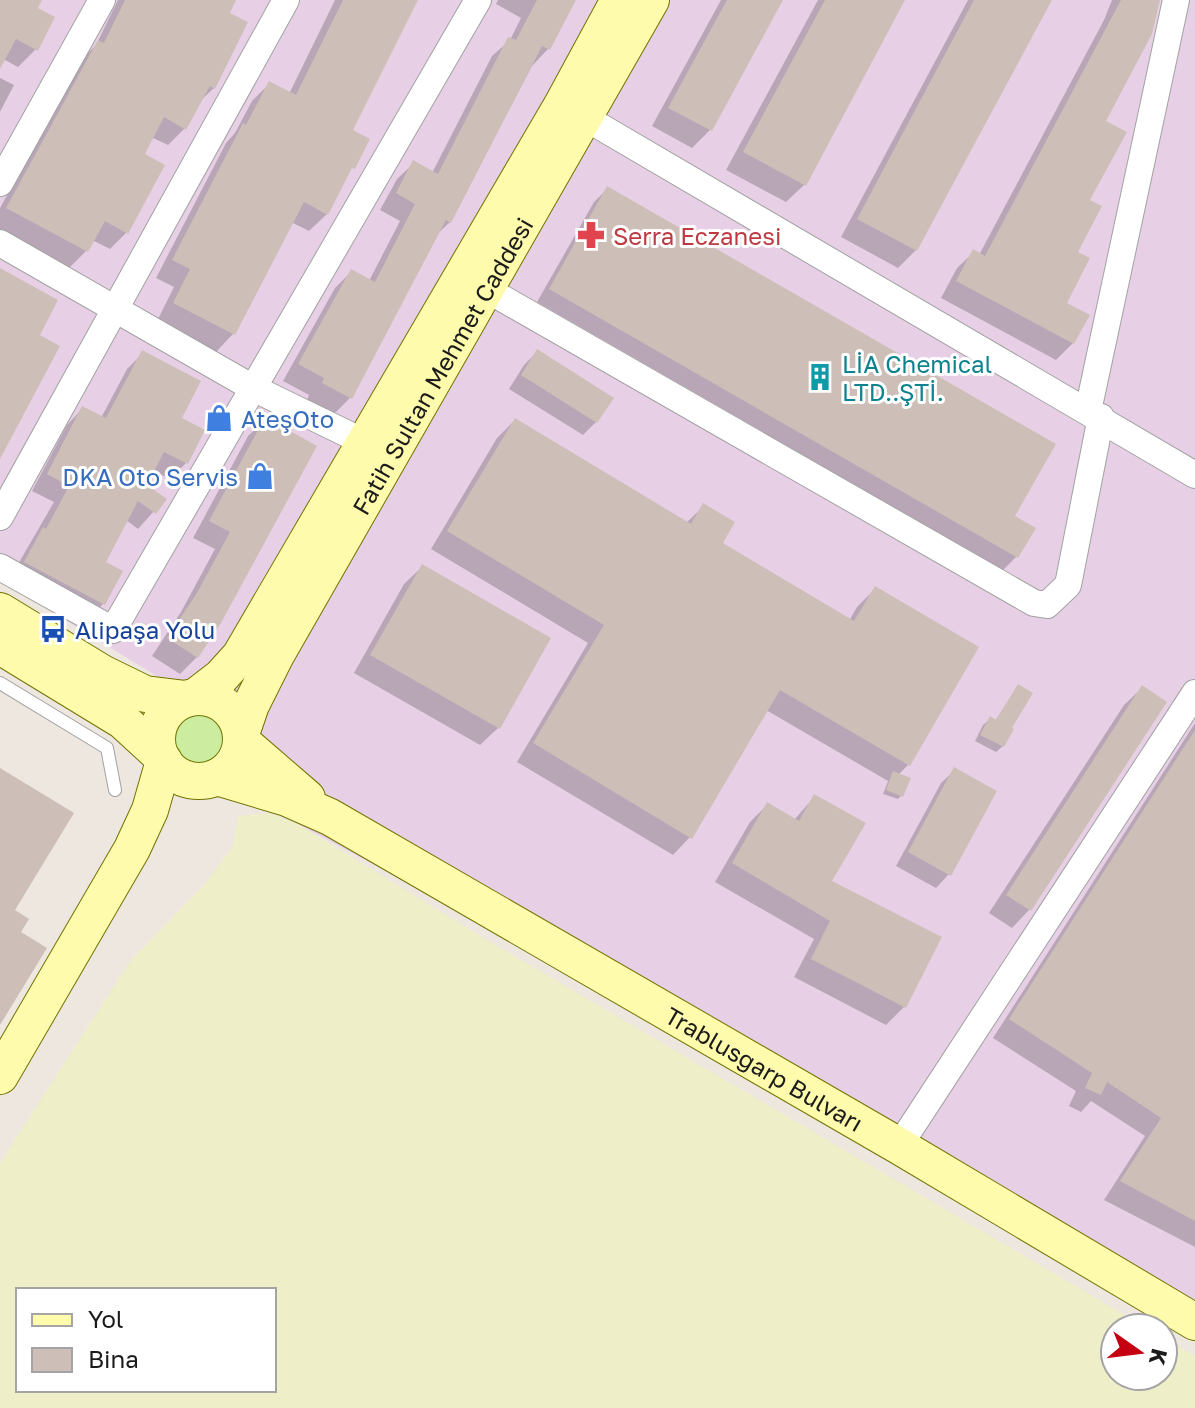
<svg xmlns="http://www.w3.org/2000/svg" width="1195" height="1408" font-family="'Golos Text',sans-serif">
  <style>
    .industrial { fill: #e7d0e5 }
    .farmland { fill: #eeeec8; fill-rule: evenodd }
    .grass { fill: #cceda0 }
    .shadow { fill: #0003 }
    .building { fill: #cdbfb8 }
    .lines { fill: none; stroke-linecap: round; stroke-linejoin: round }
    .lane-casing { stroke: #a2a2a2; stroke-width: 14 }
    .street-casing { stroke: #a2a2a2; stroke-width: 28 }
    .secondary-casing { stroke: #717300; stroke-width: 38 }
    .lane { stroke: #fff; stroke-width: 12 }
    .street { stroke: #fff; stroke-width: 26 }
    .secondary { stroke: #fefbac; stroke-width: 36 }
    .labels { text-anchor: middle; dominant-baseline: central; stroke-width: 6; stroke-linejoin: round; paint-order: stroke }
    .health-label { font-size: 24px; fill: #be3a42; stroke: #fff; text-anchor: start }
    .culture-label { font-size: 24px; fill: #0d838f; stroke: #fff; text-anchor: start }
    .street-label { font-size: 24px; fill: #1b1b1b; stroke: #fff }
    .shop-label { font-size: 24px; fill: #366cbe; stroke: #fff; text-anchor: start }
    .transit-label { font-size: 24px; fill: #164399; stroke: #fff; text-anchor: start }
  </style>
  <rect width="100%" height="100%" fill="#ede7df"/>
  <path class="industrial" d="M0,0H1195V1337L523,944L296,823L274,748L0,580Z"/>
  <path class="farmland" d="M269,813L296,823L477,934L1147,1328H1115V1376H1163V1337L1195,1356V1408H0V1163L131,960L204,885L233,846L238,816ZM18,1290H274V1390H18Z"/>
  <circle class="grass" cx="200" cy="739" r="27"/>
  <g class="shadow">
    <path d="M0,0H40L35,9L36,49L18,67L3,59L0,65Z"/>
    <path d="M118,0H234L227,14L214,88L198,103L185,128L168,145L151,137L142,155L127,232L110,249L92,240L86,251L69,268L0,231V208L82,59L96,45Z"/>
    <path d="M335,0H416L351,131L327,214L309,231L291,222L233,334L216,352L157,321L174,287L156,278L226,143L235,133L252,101L269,84L289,94Z"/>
    <path d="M498,0H574L548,49L532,66L450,222L434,237L350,398L334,414L307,400L309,395L283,381L335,288L352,271L369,281L400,221L380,210L397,179L414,163L432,173L492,56L510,40L521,18L496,4Z"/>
    <path d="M721,0H781L710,130L692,148L652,126Z"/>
    <path d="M818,0H903L804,185L786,202L726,170Z"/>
    <path d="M968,0H1049L916,250L898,268L841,237Z"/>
    <path d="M1112,0H1159L1104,122L1064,304L1073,343L1056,360L941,298L957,268L974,252L979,255L1104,20Z"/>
    <path d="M0,78L14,85L0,112Z"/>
    <path d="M607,189L1012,516L1033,528L1016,557L1003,570L537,302L594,202Z"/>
    <path d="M537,352L596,422L583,435L509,389L524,365Z"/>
    <path d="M143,353L179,419L186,463L170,479L152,470L144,485L164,500L138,529L126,520L104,562L103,604L87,620L10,578L54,502L32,491L67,425L83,408L101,418L127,369Z"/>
    <path d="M265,420L219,622L197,657L180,674L152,656L181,612L215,549L193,538L248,436Z"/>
    <path d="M515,420L686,523L704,506L721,544L849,621L857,607L875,589L908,765L898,775L901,796L898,799L883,794L888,781L766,710L690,837L673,855L517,762L588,643L431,549L497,438Z"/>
    <path d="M422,567L498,728L480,745L354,673L404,584Z"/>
    <path d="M1018,687L1003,746L996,752L975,741L983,725L990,719L995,721Z"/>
    <path d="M1142,688L1164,702L1029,910L1012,928L989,913L1124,705Z"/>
    <path d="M1195,723V1247L1104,1200L1145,1136L1091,1101L1081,1112L1069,1106L1076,1091L993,1038Z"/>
    <path d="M955,770L949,874L936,888L896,866L941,783Z"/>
    <path d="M815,796L830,881L904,1007L886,1025L794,977L814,939L715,882L750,822L767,805L794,820Z"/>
  </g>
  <g class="building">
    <path d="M0,0H42L38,8L55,17L38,51L16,39L0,69Z"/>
    <path d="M125,0H236L230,13L248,22L215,89L210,86L186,130L164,117L145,154L165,165L128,234L105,221L88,252L6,208L98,40L104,43Z"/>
    <path d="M343,0H418L353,130L370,139L355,169L352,168L328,215L304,202L235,335L173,303L190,269L172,260L243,123L246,125L269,81L296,95Z"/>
    <path d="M537,0H576L550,50L542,46L451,223L446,220L352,399L322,383L324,378L298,364L351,269L375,282L415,204L396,193L413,160L438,174L508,37L516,40Z"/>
    <path d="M727,0H783L712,131L668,108Z"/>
    <path d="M825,0H905L806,186L743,152Z"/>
    <path d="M974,0H1052L917,251L857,219Z"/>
    <path d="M1121,0H1160L1152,34L1106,121L1127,132L1090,200L1102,206L1078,252L1090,258L1067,303L1090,315L1074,344L956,281L973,249L985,256Z"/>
    <path d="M607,186L1056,444L1015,516L1036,528L1018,558L549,289Z"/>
    <path d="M0,268L58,300L40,335L60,346L0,459Z"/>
    <path d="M537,349L614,398L597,423L521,375Z"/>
    <path d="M142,350L201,381L182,418L205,430L188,464L164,452L147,485L167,499L156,514L138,501L106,562L123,571L105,605L24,562L43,527L46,529L69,486L47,474L82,406L106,418Z"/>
    <path d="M265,417L317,446L221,623L198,658L167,638L197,593L230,532L209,521Z"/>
    <path d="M515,418L691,524L703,503L735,522L723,543L854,621L875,586L979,647L910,766L780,690L692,839L533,743L604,625L447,531Z"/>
    <path d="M422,564L551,638L500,729L370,655Z"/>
    <path d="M1018,684L1033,693L1012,728L1014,729L1004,747L980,735L990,716L996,720Z"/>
    <path d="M1142,685L1167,702L1031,911L1006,895Z"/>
    <path d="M1195,730V1221L1120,1181L1161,1118L1107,1082L1101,1095L1085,1088L1092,1073L1009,1019Z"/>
    <path d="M954,767L997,791L951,876L908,852Z"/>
    <path d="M0,768L74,813L15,910L29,919L21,932L47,948L0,1025Z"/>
    <path d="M893,771L911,778L903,797L886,790Z"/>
    <path d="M814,794L866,823L832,881L942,937L906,1008L811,959L830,921L732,863L767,802L799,821Z"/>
  </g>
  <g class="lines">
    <g class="lane-casing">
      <path id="lane" d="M0,683L107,748L115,790"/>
    </g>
    <g class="street-casing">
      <g id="street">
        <path d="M584,117L1195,475"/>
        <path d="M0,183L102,0"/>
        <path d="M0,243L253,388L364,442"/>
        <path d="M486,289L1034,603L1047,605L1068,585L1101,417"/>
        <path d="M1088,411L1176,0"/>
        <path d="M0,517L286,0"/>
        <path d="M0,567L113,630L478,0"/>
        <path d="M899,1146L1195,693"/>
      </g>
    </g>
    <g class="secondary-casing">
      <g id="secondary">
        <path d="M0,611L102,673L145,694L186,699"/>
        <path d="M0,646L123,721L160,755"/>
        <path d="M195,697L221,677L240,656L562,105L619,0"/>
        <circle cx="199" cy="739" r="42"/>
        <path id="s1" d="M241,734L251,705L276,655L651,0"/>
        <path d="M241,741L307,798"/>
        <path id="s2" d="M217,777L287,798L330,817L899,1146L1195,1322"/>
        <path d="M0,1076L132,849L150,810L164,761"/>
      </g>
    </g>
    <use href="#lane" class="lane"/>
    <use href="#street" class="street"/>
    <use href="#secondary" class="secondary"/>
  </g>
  <defs>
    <g id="pharmacy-bare" transform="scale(2.16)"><path d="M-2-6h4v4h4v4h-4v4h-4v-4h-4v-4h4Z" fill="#e0444e" stroke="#fff" stroke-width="2.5" paint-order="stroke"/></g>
    <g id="building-bare" transform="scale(2.16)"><path d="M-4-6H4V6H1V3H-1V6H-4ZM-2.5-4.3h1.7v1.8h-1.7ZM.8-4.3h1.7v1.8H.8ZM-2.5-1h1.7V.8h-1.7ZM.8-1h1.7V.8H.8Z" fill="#0f9aa8" stroke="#fff" stroke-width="2.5" paint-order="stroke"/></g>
    <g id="shop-bare" transform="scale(2.16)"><path d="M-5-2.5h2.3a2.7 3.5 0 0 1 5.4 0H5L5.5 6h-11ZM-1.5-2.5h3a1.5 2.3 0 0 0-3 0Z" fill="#3f7fe0" stroke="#fff" stroke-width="2.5" paint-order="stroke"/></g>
    <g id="bus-bare" transform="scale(2.16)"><path d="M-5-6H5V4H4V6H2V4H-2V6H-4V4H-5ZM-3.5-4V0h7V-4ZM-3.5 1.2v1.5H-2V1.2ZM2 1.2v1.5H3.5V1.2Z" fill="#1a4fb4" stroke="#fff" stroke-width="2.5" paint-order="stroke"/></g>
  </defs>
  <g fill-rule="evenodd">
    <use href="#pharmacy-bare" x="591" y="235"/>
    <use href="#building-bare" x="820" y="377"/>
    <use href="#shop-bare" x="219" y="418"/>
    <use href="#shop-bare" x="260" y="476"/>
    <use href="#bus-bare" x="53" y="629"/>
  </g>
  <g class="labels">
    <g class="health-label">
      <text x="613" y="235">Serra Eczanesi</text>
    </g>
    <g class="culture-label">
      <text x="842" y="363">LİA Chemical<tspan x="842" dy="28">LTD..ŞTİ.</tspan></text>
    </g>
    <g class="street-label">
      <text stroke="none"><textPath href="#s1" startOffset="420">Fatih Sultan Mehmet Caddesi</textPath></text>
      <text stroke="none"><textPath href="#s2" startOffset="622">Trablusgarp Bulvarı</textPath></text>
    </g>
    <g class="shop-label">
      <text x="241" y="418">AteşOto</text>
      <text x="238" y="476" text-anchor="end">DKA Oto Servis</text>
    </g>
    <g class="transit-label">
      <text x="75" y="629">Alipaşa Yolu</text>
    </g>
  </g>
  <rect x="16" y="1288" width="260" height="104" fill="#ffffff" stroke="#a4a4a4" stroke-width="2"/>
  <rect x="32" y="1314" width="40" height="12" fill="#fefbac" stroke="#a4a4a4" stroke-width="2"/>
  <text x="88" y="1328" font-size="24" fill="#1b1b1b">Yol</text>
  <rect x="32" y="1348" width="40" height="24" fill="#cdbfb8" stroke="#a4a4a4" stroke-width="2"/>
  <text x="88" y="1368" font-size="24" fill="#1b1b1b">Bina</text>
  <g transform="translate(1139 1352) rotate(104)"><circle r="38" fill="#ffffff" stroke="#a4a4a4" stroke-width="2"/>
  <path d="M0-6L14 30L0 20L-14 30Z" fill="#c50012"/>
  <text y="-12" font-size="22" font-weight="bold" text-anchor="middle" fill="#1b1b1b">K</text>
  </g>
</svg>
